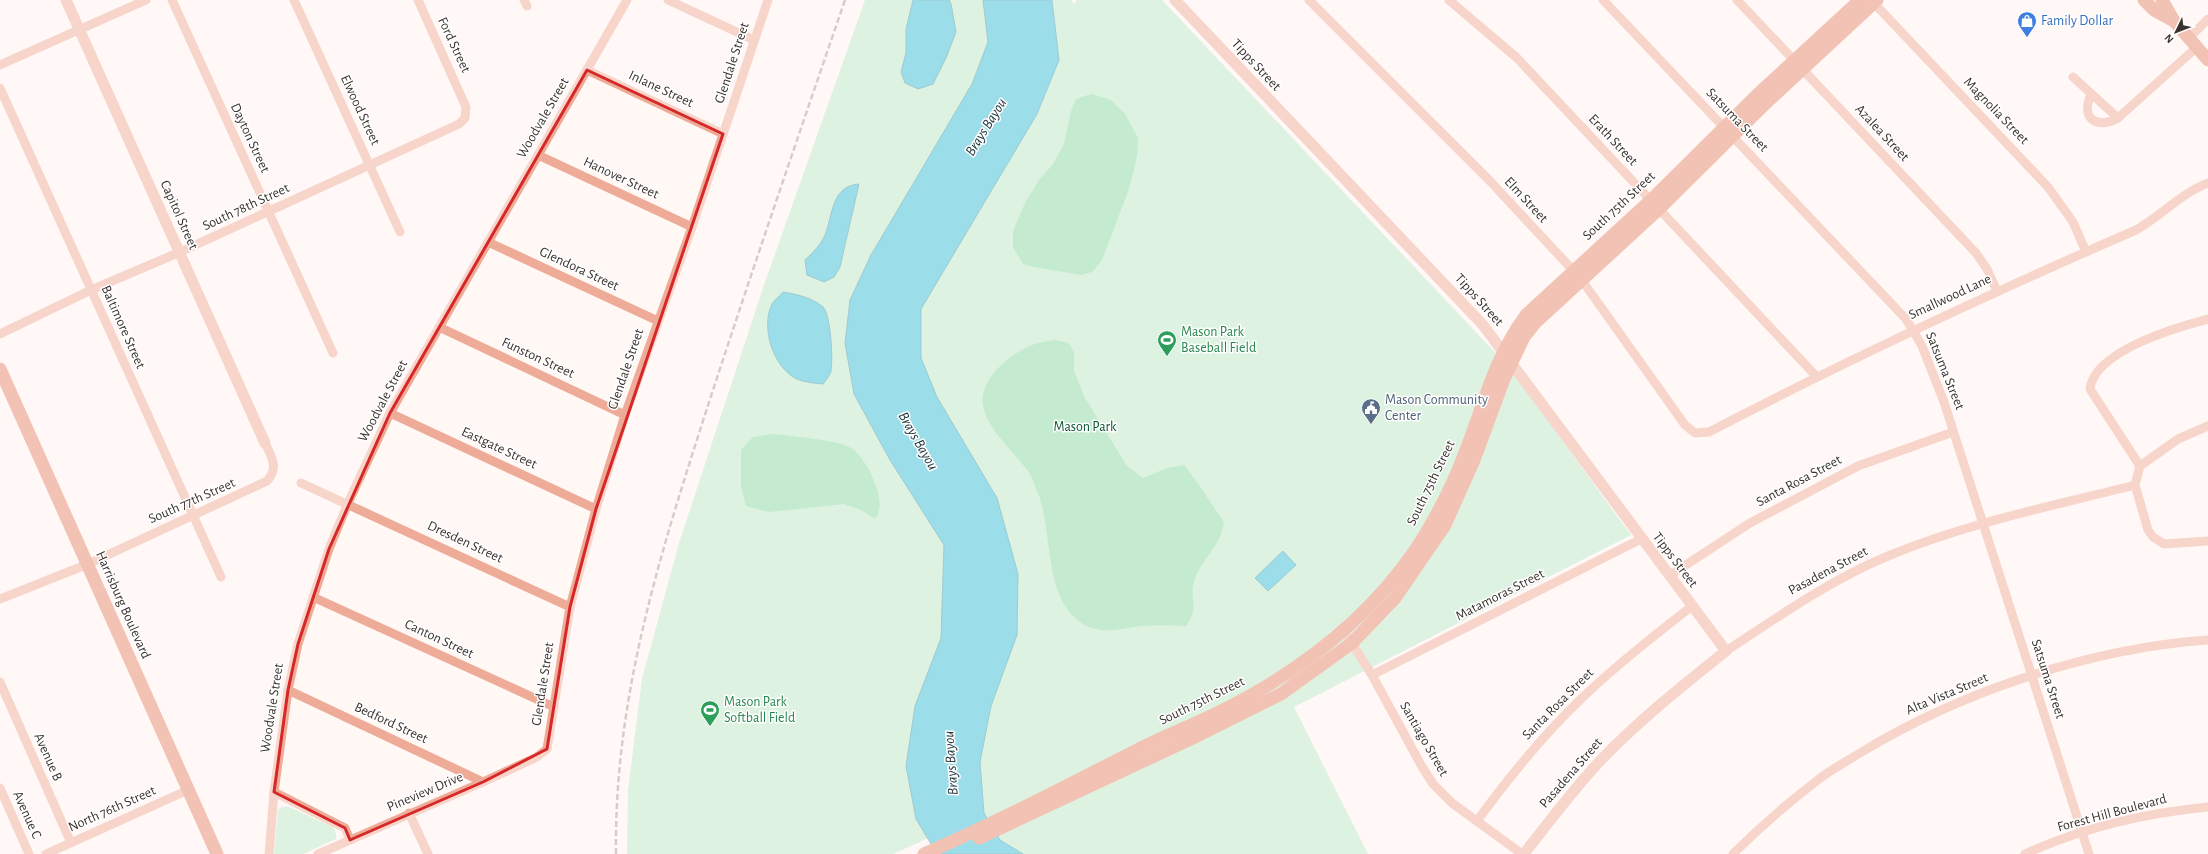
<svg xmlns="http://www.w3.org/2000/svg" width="2208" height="854" font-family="'Alegreya Sans',sans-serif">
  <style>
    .green { fill: #b3ecc5 }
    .forest { fill: #7cda9f }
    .water { fill: #23bcda; stroke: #2a93a7 }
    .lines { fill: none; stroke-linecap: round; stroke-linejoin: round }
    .minor { stroke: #eeac98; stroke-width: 9 }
    .tertiary { stroke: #eeac98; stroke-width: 11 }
    .secondary { stroke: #e38367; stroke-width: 13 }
    .rail { stroke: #a19a97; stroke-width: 2.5; stroke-dasharray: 6 3; stroke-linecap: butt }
    .marked { fill: none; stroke: #d62828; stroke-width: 3; stroke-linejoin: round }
    .labels { text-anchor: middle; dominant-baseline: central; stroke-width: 3; stroke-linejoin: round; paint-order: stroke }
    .shop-label { font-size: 14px; fill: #366cbe; stroke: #fff; text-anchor: start }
    .street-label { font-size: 14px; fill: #39322f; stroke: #fff }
    .leisure-label { font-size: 14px; fill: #27864d; stroke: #fff; text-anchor: start }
    .service-label { font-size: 14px; fill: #4e5e75; stroke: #fff; text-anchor: start }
    .park-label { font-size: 14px; fill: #0a542f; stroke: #fff }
    .water-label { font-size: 15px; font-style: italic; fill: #21393e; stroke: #fff }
  </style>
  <rect width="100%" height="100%" fill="#fff8f5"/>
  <g class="green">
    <path d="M865,0H1017L1055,22L1052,0H1072L1073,4L1077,0H1162L1507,365L1631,535L1294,707L1368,854H964L984,813L893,854H627L628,790L642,679L679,543L764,285Z"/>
    <path d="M287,806L333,827L336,833V839L303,854H274L278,810L281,807Z"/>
  </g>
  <g class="forest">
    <path d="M1091,94L1111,100L1125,114L1138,138L1137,156L1129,189L1102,260L1092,272L1081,275L1034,267L1023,264L1013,247V231L1025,203L1039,180L1053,164L1064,144L1071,111L1076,99Z"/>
    <path d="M1055,340L1069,343L1074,352V371L1085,398L1127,466L1143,478L1167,468L1184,465C1199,483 1210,503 1224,522C1220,549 1201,558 1194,582C1189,599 1200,607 1186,626C1171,625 1157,625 1141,626C1122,628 1104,635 1085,625C1042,600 1054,534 1038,493C1035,486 1032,477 1028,471C1014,452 978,421 983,395C987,373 1012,353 1032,345C1039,342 1048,341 1055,340Z"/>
    <path d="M772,434C788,436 844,440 854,450C864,459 873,476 877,489C880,500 882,509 875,519L861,510L844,504L769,512L746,506L741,486V450L753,437Z"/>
  </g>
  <g class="water">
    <path d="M913,0H949L951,4L956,32L946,58L933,84L918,89L905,83L901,72L906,53V29Z"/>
    <path d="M983,0H1052L1059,60L1037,114L921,309V358L937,397L997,498L1018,574L1017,635L991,706L980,762L984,813L1000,840L1023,854H937L916,819L906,766L915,706L941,638L944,545L890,460L854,394L845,343L850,300L871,255L972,84L988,42Z"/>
    <path d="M859,184L840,267L834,277L824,282L807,275L805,260C812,253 821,245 825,235C833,215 831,186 859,184Z"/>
    <path d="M783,292C796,294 813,298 823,307C831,315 833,360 831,371C830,376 826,380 823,384C813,383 801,382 793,377C772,363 761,327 772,304C774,300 780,296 783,292Z"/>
    <path d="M1283,551L1296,565L1268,591L1255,578Z"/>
  </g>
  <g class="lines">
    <g class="minor">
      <path d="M172,0L333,353"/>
      <path d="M294,0L400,232"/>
      <path d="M524,0L527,6"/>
      <path d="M668,0L754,40"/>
      <path d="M1309,0L1489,180L1581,279L1685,425L1695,433L1709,432C1849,359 1991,293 2136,230C2161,216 2180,194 2208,183"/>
      <path d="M1449,0L1517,58L1816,376"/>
      <path d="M1603,0L1906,319L1922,346L1944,402L2089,854"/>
      <path d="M1737,0L1976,253L1987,269L1997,291"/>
      <path d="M1871,0L2048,187L2073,222L2086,252"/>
      <path d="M2189,38L2208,19"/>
      <path d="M0,65L146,0"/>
      <path d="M587,70L723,134"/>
      <path d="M2073,77L2118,118"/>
      <path d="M0,88L221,577"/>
      <path d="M2091,95C2080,118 2097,130 2118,118L2197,47"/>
      <path d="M538,155L692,227"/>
      <path d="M488,242L658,321"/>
      <path d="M439,327L625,415"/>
      <path d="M0,334L91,290L180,252L459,124L465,118L466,107L418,0"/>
      <path d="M390,413L596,509"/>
      <path d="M2208,426L2178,439L2140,466L2135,485L2148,530L2153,537L2164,544L2208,541"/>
      <path d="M2140,466L2090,389C2094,351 2177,327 2208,319"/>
      <path d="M301,483L570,607"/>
      <path d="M1669,576L1750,523L1858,466L1953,432"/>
      <path d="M313,597L554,707"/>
      <path d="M0,599L88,564L267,481C279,468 272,457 265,443"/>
      <path d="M1344,631L1372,675L1421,765L1433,784L1452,803L1522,854"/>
      <path d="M1726,651C1778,617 1830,580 1888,556C1967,523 2052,506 2135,485"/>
      <path d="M1372,675L1641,539"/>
      <path d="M0,682L71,843"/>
      <path d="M288,690L483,782"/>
      <path d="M0,788L29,854"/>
      <path d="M274,792L345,828L350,840"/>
      <path d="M409,813L428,854"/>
      <path d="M1477,821C1509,777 1544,734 1584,696C1618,664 1655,635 1692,606"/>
      <path d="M46,854L188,790"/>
      <path d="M269,854L274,792L288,690L298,644L329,549L348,503L390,413L627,0"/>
      <path d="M318,854L483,782L537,757L547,749L570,607L596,509L625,415L692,227L768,0"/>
      <path d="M1733,854C1760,827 1789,802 1819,779C1832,769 1847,761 1860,753C1960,692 2091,648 2208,640"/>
      <path d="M2025,854C2082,828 2146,813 2208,807"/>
    </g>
    <g class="tertiary">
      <path d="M66,0L265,443"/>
      <path d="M1175,0L1483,325L1726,651C1682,686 1638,721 1599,762C1572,791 1548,823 1524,854"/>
    </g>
    <g class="secondary">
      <path d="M2144,0L2154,10L2174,21"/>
      <path d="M2162,0L2174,21L2208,60"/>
      <path d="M0,369L217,854"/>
      <path d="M979,838L1199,735L1281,694L1352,643L1395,598L1445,525L1474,460L1504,379L1524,337L1535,323L1659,209L1766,103L1877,0"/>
      <path d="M924,854C998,822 1070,784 1141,748C1167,735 1193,725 1219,712C1296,674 1367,621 1416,549C1435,520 1452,486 1464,455C1484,405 1493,360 1526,315L1651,200L1758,94L1860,0"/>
    </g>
    <path class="rail" d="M616,854C614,692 663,545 712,393C755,262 800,131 845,0"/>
  </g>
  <path d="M0 0H2208V854H0ZM587,70L723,134L596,509L570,607L547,749L483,782L350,840L345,828L274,792L288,690L298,644L329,549L390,413Z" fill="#fff8f5" fill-opacity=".55" fill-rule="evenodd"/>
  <path class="marked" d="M587,70L723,134L596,509L570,607L547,749L483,782L350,840L345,828L274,792L288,690L298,644L329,549L390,413Z"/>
  <defs>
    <g id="shop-pin" transform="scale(1)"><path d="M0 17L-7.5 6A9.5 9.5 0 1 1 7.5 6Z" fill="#3f7fe0" stroke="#fff"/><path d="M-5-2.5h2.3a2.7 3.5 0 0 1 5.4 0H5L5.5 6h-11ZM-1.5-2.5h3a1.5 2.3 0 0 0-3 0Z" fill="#fff"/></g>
    <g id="stadium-pin" transform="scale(1)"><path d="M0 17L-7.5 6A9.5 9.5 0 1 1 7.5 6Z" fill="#2e9e5b" stroke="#fff"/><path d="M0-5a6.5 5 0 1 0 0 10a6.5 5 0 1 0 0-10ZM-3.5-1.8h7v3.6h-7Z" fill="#fff"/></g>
    <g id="civic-pin" transform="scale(1)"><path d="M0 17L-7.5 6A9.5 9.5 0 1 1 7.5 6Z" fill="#5c6f8a" stroke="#fff"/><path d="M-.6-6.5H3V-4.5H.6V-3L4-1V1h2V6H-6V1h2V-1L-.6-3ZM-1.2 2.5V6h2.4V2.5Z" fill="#fff"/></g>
  </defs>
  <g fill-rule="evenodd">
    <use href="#shop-pin" x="2027" y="21"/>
    <use href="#stadium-pin" x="1167" y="340"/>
    <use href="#civic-pin" x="1371" y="408"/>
    <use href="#stadium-pin" x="710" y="710"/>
  </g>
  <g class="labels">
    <g class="shop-label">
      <text x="2041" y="21">Family Dollar</text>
    </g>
    <g class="street-label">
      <text transform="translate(454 45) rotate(65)">Ford Street</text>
      <text transform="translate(732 63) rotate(-72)">Glendale Street</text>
      <text transform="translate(1256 65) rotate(47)">Tipps Street</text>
      <text transform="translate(661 89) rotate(25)">Inlane Street</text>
      <text transform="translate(360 110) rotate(65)">Elwood Street</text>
      <text transform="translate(1996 111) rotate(46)">Magnolia Street</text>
      <text transform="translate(543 118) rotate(-60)">Woodvale Street</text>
      <text transform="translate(1737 120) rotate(46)">Satsuma Street</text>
      <text transform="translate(1882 133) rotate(47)">Azalea Street</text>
      <text transform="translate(250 138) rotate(65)">Dayton Street</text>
      <text transform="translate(1613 140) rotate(47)">Erath Street</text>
      <text transform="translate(621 178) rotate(25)">Hanover Street</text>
      <text transform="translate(1526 200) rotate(47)">Elm Street</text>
      <text transform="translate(1619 206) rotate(-43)">South 75th Street</text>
      <text transform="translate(246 207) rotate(-25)">South 78th Street</text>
      <text transform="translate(179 215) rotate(66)">Capitol Street</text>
      <text transform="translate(579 269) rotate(25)">Glendora Street</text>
      <text transform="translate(1950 297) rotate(-25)">Smallwood Lane</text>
      <text transform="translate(1479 300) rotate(48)">Tipps Street</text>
      <text transform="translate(123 327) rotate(66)">Baltimore Street</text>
      <text transform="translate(538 358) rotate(25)">Funston Street</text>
      <text transform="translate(626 369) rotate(-71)">Glendale Street</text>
      <text transform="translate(1945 371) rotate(68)">Satsuma Street</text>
      <text transform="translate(383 401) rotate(-62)">Woodvale Street</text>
      <text transform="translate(499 448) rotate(25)">Eastgate Street</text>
      <text transform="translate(1799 481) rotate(-28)">Santa Rosa Street</text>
      <text transform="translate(1431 483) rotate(-64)">South 75th Street</text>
      <text transform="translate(192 501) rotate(-24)">South 77th Street</text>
      <text transform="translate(465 542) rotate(25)">Dresden Street</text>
      <text transform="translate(1675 560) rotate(53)">Tipps Street</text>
      <text transform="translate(1828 571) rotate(-28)">Pasadena Street</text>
      <text transform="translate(1500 595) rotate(-27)">Matamoras Street</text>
      <text transform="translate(123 605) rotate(66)">Harrisburg Boulevard</text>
      <text transform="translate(439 639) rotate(25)">Canton Street</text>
      <text transform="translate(2048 679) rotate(72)">Satsuma Street</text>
      <text transform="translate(543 684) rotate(-81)">Glendale Street</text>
      <text transform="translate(1947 694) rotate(-23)">Alta Vista Street</text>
      <text transform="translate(1202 701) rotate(-26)">South 75th Street</text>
      <text transform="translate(1558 704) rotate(-45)">Santa Rosa Street</text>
      <text transform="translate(272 708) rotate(-81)">Woodvale Street</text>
      <text transform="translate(391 723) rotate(25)">Bedford Street</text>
      <text transform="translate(1424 739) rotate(60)">Santiago Street</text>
      <text transform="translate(48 757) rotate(66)">Avenue B</text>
      <text transform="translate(1571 773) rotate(-49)">Pasadena Street</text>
      <text transform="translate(425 792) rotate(-23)">Pineview Drive</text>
      <text transform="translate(112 809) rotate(-24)">North 76th Street</text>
      <text transform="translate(2112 813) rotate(-15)">Forest Hill Boulevard</text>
      <text transform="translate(27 815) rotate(66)">Avenue C</text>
    </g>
    <g class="leisure-label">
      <text x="1181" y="332">Mason Park<tspan x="1181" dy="16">Baseball Field</tspan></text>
      <text x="724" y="702">Mason Park<tspan x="724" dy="16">Softball Field</tspan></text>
    </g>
    <g class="service-label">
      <text x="1385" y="400">Mason Community<tspan x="1385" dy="16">Center</tspan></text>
    </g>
    <g class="park-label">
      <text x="1085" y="427">Mason Park</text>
    </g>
    <g class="water-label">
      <text transform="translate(986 127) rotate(-58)">Brays Bayou</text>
      <text transform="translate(918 441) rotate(60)">Brays Bayou</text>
      <text transform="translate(951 763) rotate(-94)">Brays Bayou</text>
    </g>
  </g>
  <g transform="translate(2176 32) rotate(227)" stroke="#ffffff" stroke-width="3" paint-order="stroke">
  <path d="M0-3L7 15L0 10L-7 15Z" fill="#39322f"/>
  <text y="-6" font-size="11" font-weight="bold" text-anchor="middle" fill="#39322f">N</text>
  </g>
</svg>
